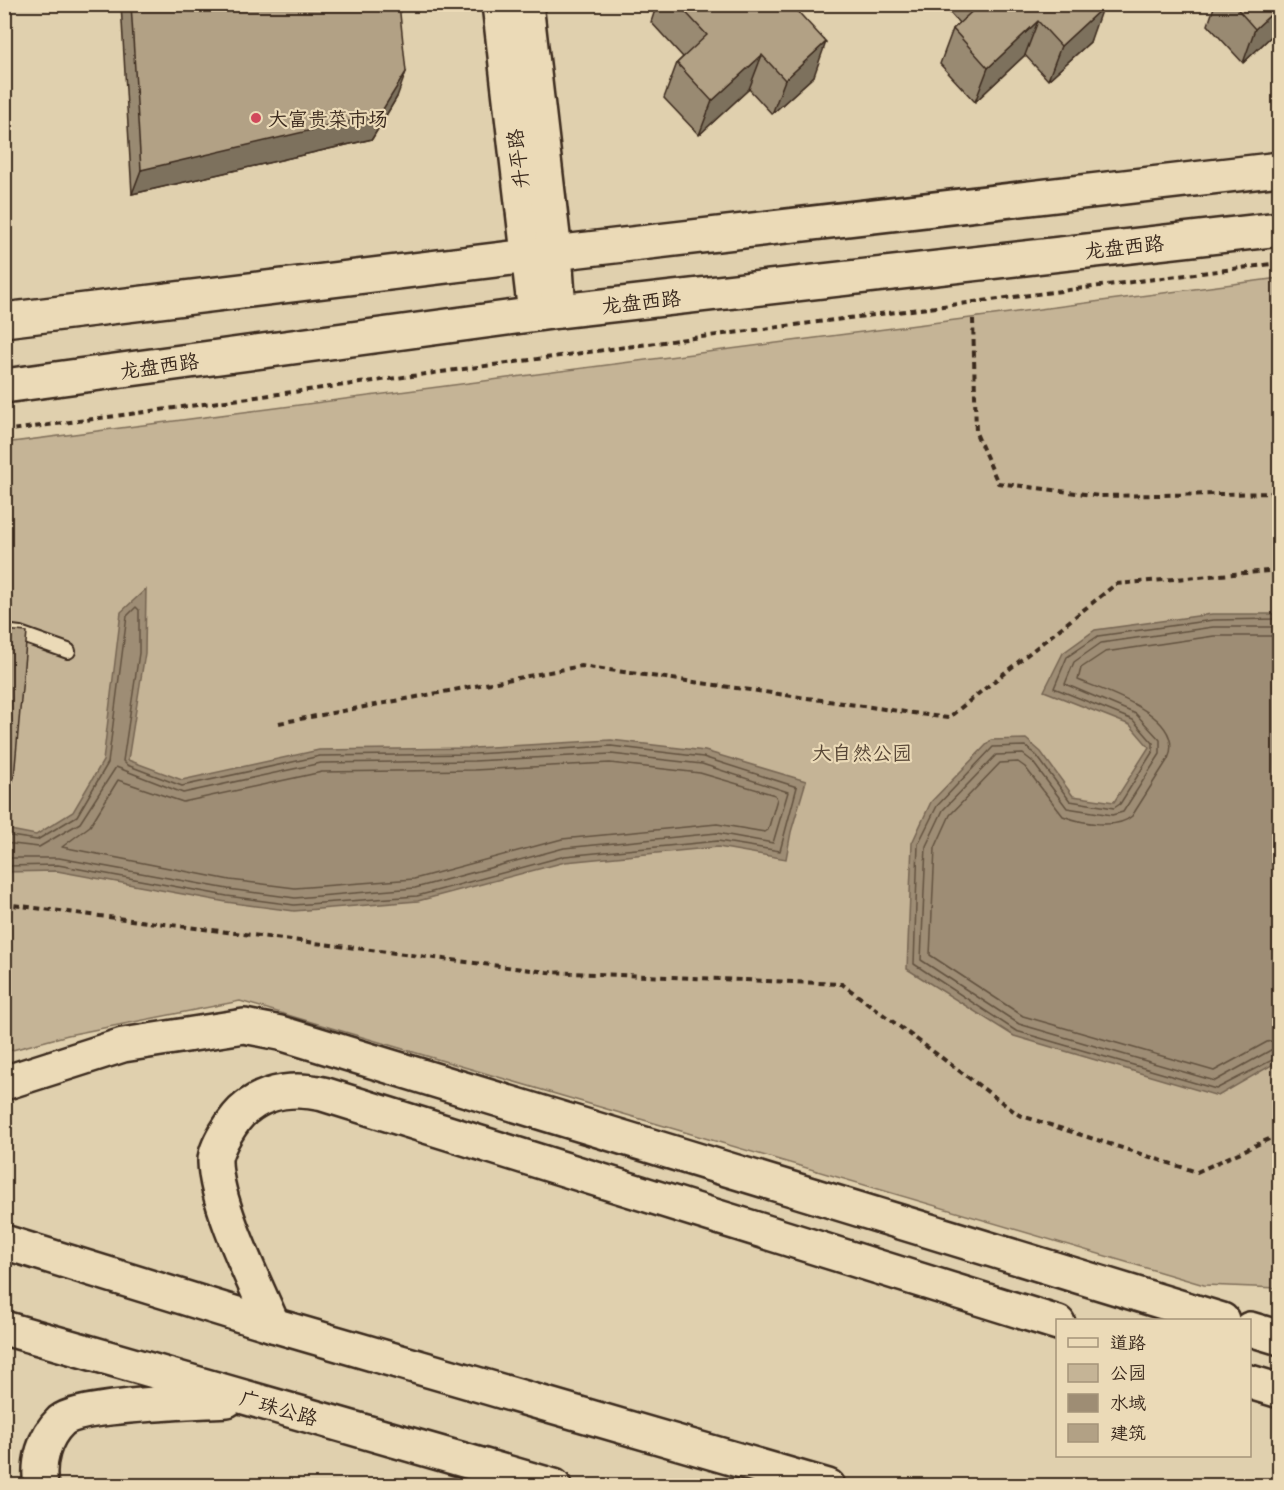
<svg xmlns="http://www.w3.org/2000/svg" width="1284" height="1490" font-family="Mali,'LXGW WenKai TC',sans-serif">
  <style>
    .green { fill: #c5b496; stroke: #806f5a; stroke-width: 1.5 }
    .water { fill: #9e8d74; stroke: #766552; stroke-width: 1.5 }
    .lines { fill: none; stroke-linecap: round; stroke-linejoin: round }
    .shore { stroke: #635240; stroke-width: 1.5 }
    .lane-casing { stroke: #3b2a1e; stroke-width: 18 }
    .secondary-casing { stroke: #3b2a1e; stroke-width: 38 }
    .highway-casing { stroke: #3b2a1e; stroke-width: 38 }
    .path { stroke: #3b2a1e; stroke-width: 4; stroke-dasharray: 6 4.5; stroke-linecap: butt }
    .lane { stroke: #ebdab7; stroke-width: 14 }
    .secondary { stroke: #ebdab7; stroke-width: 33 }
    .highway { stroke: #ebdab7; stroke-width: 33 }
    .wall { fill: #998a72; stroke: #3b2a1e; stroke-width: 1.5 }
    .shaded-wall { fill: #7d715d; stroke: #3b2a1e; stroke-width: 1.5 }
    .building { fill: #b2a185; stroke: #3b2a1e; stroke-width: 1.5 }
    .poi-dot { fill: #d1495b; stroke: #ebdab7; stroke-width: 2 }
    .labels { text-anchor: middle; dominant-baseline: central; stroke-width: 4.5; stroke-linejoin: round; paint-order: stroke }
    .poi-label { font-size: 20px; fill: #3b2a1e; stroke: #ebdab7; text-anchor: start }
    .street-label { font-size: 20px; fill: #3b2a1e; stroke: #ebdab7 }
    .park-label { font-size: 20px; fill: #574636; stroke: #ebdab7 }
  </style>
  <rect width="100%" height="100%" fill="#e0d0ae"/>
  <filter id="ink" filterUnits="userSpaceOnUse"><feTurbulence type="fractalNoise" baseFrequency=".0167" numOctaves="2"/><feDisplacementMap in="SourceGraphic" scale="12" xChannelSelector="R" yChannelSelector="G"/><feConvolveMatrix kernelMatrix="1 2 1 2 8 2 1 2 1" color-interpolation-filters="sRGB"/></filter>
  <g filter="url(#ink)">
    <path class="green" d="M1279,278V1288L1204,1285L240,1001L68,1035L5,1052V443Z"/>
    <g class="water">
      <path d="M146,589L145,653L128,760L182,780L319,750L473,748L611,740L705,751L806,781L791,832L786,859L718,847L565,862L418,901L294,911L226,902L57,871L5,872V829L36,835L73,812L103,761L121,612Z"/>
      <path d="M1212,614H1280L1279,1061L1218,1096L1014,1036L907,969L912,843L931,802L991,740L1026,739L1041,752L1073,796L1114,802L1149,747L1130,725L1044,691L1063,653L1095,630Z"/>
    </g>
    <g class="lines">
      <g class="shore">
        <path d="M1280,619L1213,620L1098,636L1067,657L1054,688L1133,720L1153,743V751L1120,804L1114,808L1070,801L1037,756L1025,746L993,747L937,806L918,844L914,964L1016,1031L1216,1089L1280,1056"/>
        <path d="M1280,627H1213L1101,643L1074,662L1065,684L1136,714L1160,740V754L1123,812L1112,815L1067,808L1032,761L1023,754L996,755L943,810L926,846L921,960L1019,1024L1215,1081L1271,1050L1280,1048"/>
        <path d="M1280,636H1214L1105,652L1081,668L1078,680C1105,691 1187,716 1168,759L1132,816C1117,830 1081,823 1063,816L1025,767L1018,762L1000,763L950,815L935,848L930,955L1023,1016L1214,1071L1267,1042L1280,1039"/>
        <path d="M610,763L700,773L775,795L777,799L768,830L765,832L717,824L562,839L414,879L295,888L230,880L62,847L90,826L118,780L183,802L322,772L474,770Z"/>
        <path d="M4,835L37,840L77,816L108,763L127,616L136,607L139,610V653L123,761L127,765L182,786L320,756L474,754L611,746L703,757L797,787L780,851L718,841L565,856L417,896L294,905L227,896L58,865L4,866"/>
        <path d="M4,843L39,847L80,823L116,767L183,793L321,763L474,761L611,754L702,764L788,792L773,843L717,833L564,848L415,888L295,898L228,889L59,858H4"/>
      </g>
      <g class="lane-casing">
        <path id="lane" d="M4,632L20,634L68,651"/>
      </g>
      <g class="secondary-casing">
        <g id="secondary">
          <path d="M499,4L535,314"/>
          <path d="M526,4L555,253L559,311"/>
          <path d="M4,320L528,256L1280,169"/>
          <path d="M4,386L559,311L1280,229"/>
        </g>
      </g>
      <g class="highway-casing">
        <g id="highway">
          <path d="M4,1083L123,1045L244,1026L280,1033L1222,1320"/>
          <path d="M4,1242L273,1325L828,1486"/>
          <path d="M273,1325C255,1283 216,1206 215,1162C214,1148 235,1116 246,1108C268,1090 297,1088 323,1094L1058,1323"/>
          <path d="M4,1328L554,1486"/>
          <path d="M1250,1329L1280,1338"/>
          <path d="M1250,1382L1280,1391"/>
          <path d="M41,1486C37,1463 44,1437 61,1421C79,1405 197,1402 227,1400"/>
        </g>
      </g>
      <g class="path">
        <path d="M973,319L976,433L998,483L1100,496L1280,493"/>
        <path d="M4,431L693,338L1280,263"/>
        <path d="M279,723L581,666L948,718L1116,584L1280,570"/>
        <path d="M4,904L547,972L842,984L1019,1115L1197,1172L1280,1134"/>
      </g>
      <use href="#lane" class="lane"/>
      <use href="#secondary" class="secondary"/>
      <use href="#highway" class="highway"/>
    </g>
    <g class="wall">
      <path d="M121,4H399L397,97L372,139L132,194Z"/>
      <path d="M657,4H791L814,76L772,114L749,89L699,135L664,98L677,63L683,57L651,22Z"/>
      <path d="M942,4H1099L1090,42L1048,80L1025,55L975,102L940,64L953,29L959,23Z"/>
      <path d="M1215,4H1280V28L1243,63L1208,25Z"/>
    </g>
    <g class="shaded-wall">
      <path d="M1280,6V28L1243,63L1255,29Z"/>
      <path d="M1102,8L1090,42L1048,80L1061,46Z"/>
      <path d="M1038,21L1025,55L975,102L988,68Z"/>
      <path d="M826,42L814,76L772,114L785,80Z"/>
      <path d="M762,55L749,89L699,135L712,101Z"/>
      <path d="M406,72L397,97L372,139L132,194L141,170Z"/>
      <path d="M4,776L14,777L8,796L4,795Z"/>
    </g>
    <g class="building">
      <path d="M131,4H399L406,72L380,114L141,170Z"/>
      <path d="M678,4H791L826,42L785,80L762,55L712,101L677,63L707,35Z"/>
      <path d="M980,4H1099L1102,8L1061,46L1038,21L988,68L953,29Z"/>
      <path d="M1233,4H1280V6L1255,29Z"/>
      <path d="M4,630L27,632L14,777L4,776Z"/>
    </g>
  </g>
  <circle class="poi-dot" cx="256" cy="118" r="6"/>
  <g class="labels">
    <g class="poi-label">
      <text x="268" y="118">大富贵菜市场</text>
    </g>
    <g class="street-label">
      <text transform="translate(517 159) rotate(-97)">升平路</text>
      <text transform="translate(1124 246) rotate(-6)">龙盘西路</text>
      <text transform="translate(641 301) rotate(-6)">龙盘西路</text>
      <text transform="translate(159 365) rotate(-8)">龙盘西路</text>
      <text transform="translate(279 1407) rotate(16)">广珠公路</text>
    </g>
    <g class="park-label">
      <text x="862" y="752">大自然公园</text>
    </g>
  </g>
  <rect width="1284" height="1490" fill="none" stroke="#ebdab7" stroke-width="24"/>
  <rect x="12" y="12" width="1260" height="1466" fill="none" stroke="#3b2a1e" stroke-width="2" filter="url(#ink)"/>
  <rect x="1056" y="1319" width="195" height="138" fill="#ebdab7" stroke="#a5947a" stroke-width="1.5"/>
  <rect x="1068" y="1338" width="30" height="9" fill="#ebdab7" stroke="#a5947a" stroke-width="1.5"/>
  <text x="1110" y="1349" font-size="18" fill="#3b2a1e">道路</text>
  <rect x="1068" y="1364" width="30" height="18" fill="#c5b496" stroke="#a5947a" stroke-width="1.5"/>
  <text x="1110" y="1379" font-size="18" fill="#3b2a1e">公园</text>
  <rect x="1068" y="1394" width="30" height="18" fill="#9e8d74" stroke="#a5947a" stroke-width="1.5"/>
  <text x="1110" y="1409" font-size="18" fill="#3b2a1e">水域</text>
  <rect x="1068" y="1424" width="30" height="18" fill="#b2a185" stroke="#a5947a" stroke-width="1.5"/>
  <text x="1110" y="1439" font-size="18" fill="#3b2a1e">建筑</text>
</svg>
